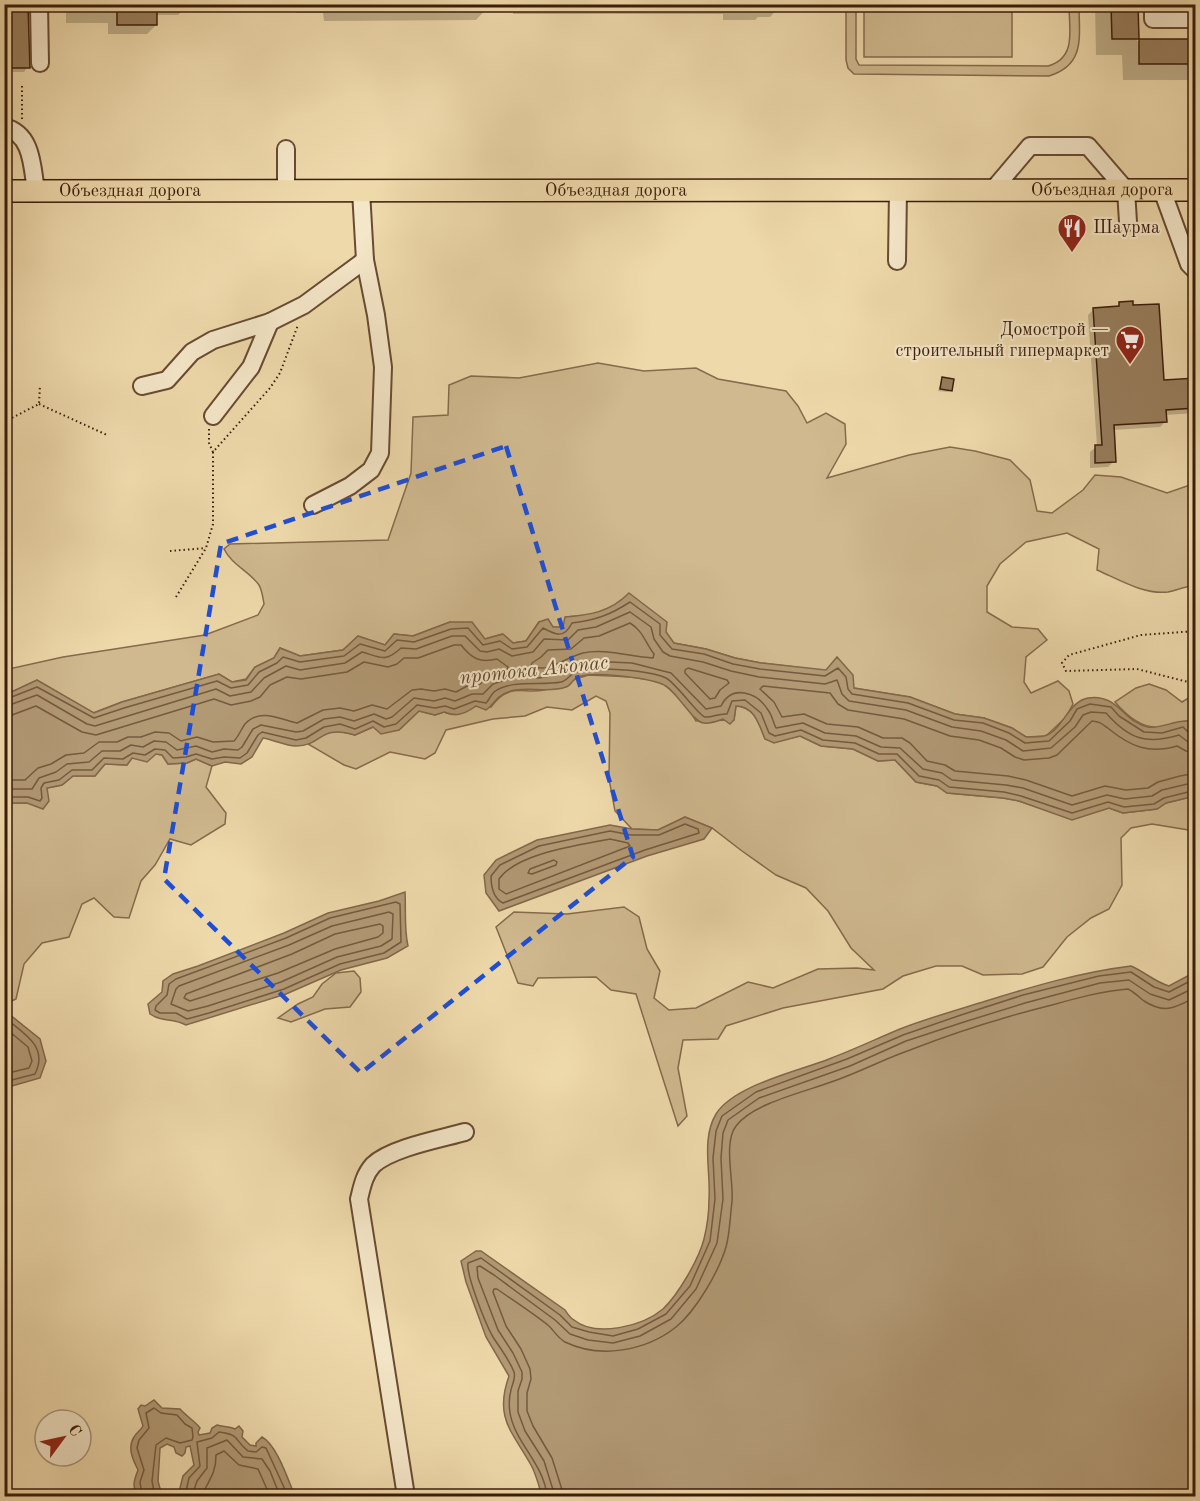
<svg xmlns="http://www.w3.org/2000/svg" width="1200" height="1501" font-family="'Old Standard TT',serif">
  <style>
    .green { fill: #d0b98f; stroke: #866a4c; stroke-width: 1.5 }
    .water { fill: #b19974; stroke: #826749; stroke-width: 1.5 }
    .shadow { fill: #0003 }
    .lines { fill: none; stroke-linecap: round; stroke-linejoin: round }
    .shore { stroke: #765a3e; stroke-width: 1.5 }
    .building { fill: #987e5d; stroke: #3b1c08; stroke-width: 1.5 }
    .minor-casing { stroke: #684b31; stroke-width: 20 }
    .major-casing { stroke: #3b1c08; stroke-width: 24 }
    .path { stroke: #3b1c08; stroke-width: 2; stroke-dasharray: 1.5 3; stroke-linecap: butt }
    .minor { stroke: #f4e6c8; stroke-width: 16 }
    .major { stroke: #eed9ab; stroke-width: 21 }
    .marked { fill: none; stroke: #1d4ed8; stroke-width: 4.5; stroke-dasharray: 12 8; stroke-linejoin: round }
    .labels { text-anchor: middle; dominant-baseline: central; stroke-width: 4.5; stroke-linejoin: round; paint-order: stroke }
    .street-label { font-size: 18px; fill: #3b1c08; stroke: #f4e6c8 }
    .poi-label { font-size: 18px; fill: #3b1c08; stroke: #f4e6c8; text-anchor: start }
    .water-label { font-size: 20px; font-style: italic; fill: #64482e; stroke: #f4e6c8 }
  </style>
  <rect width="100%" height="100%" fill="#eed9ab"/>
  <filter id="stains"><feTurbulence type="fractalNoise" baseFrequency=".00333" numOctaves="4"/><feColorMatrix values="0 0 0 0 .2 0 0 0 0 .09 0 0 0 0 .02 0 0 0 .5 -.17"/></filter>
  <radialGradient id="worn" r=".72"><stop offset=".6" stop-color="#630" stop-opacity="0"/><stop offset="1" stop-color="#630" stop-opacity=".3"/></radialGradient>
  <g class="green">
    <path d="M846,5H856V59L859,65L1048,66C1077,58 1069,29 1069,5H1079C1079,36 1086,65 1049,76L854,74L848,68L846,60Z"/>
    <rect x="864" y="5" width="148" height="52"/>
    <path d="M598,363L644,371L696,368L718,379L786,391L798,406L807,423L826,413L845,424L846,444L827,478L909,455L950,447L975,451L1010,460L1030,480L1037,511L1052,513L1083,490L1095,475L1121,477L1167,493L1187,486H1195V586C1185,586 1178,590 1168,592C1144,595 1118,579 1097,570L1099,549L1067,533L1026,542L1000,564L987,586V612L1012,627L1038,629L1047,640L1026,657L1024,682L1031,693L1058,681L1069,691L1073,704L1066,717L1046,736L1026,737L1012,728L984,718L955,714L910,697L853,688L826,671L761,663L735,658L706,649L673,643L666,632L618,604L591,615L566,617L564,628L553,627L539,622L526,641L513,643L502,634L485,639L450,622L413,636L394,634L385,645L358,636L343,650L300,656L280,648L274,658L255,667L246,679L232,682L219,674L122,702L93,713L37,680L5,695L4,670L63,657L205,635L258,615L264,604C263,598 262,590 259,585C249,571 232,565 224,549L230,544L388,540L411,473L413,417L448,415L449,385L471,376L519,378Z"/>
    <path d="M589,675C606,676 652,676 665,685C677,692 689,709 696,721L734,720L736,706C755,707 759,724 765,739L774,742L800,736L821,746L853,749L878,761L895,760L916,782L937,786L947,793L1003,798L1019,801L1072,819L1109,808L1123,813L1157,809L1166,803L1195,796V831L1152,824L1131,828L1121,838L1122,885L1109,909L1091,918L1067,937L1043,967L1022,974L983,975L962,966H936L903,976L883,989L783,1008L726,1026L718,1039L683,1040L678,1068L687,1116L678,1126L636,994L611,990L596,977L538,978L533,986L518,983L496,927L514,912L567,914L624,907L639,917L647,949L660,971L654,998L669,1010L696,1008L748,982L773,988L818,969L857,968L874,970L851,948L828,911L806,888L776,875L742,851L712,828L685,817L658,830L632,829L615,811L609,779L610,713L606,701L596,696L572,710L547,707L525,716L493,719L446,730L435,753L425,759L390,752L356,769L344,765L308,744C327,731 333,728 355,735L373,727L399,730L419,711L435,715L444,712C463,719 462,710 476,706C480,705 487,707 491,707C511,680 525,696 548,689C562,686 575,678 589,675Z"/>
    <path d="M1149,684L1166,690L1182,702L1195,694V734L1188,721C1178,721 1170,726 1160,727C1142,729 1126,715 1115,702L1136,688Z"/>
    <path d="M156,754L162,755L168,764L187,763L196,759L212,766L206,787L226,813L225,824L191,845L170,839L155,865L141,881L129,918L114,917L94,898L82,904L69,937L42,943L24,964L16,999L5,1004L4,803H27L47,788L62,785L73,776H95L105,764L127,765L132,758Z"/>
    <path d="M354,971L360,978L361,992L350,1007L325,1009L291,1022L278,1018L298,1004L313,997L322,984L336,973Z"/>
  </g>
  <g class="water">
    <path d="M629,593L667,622L666,632L674,643L706,649L735,658L761,663L826,670L837,657L853,675L854,688L910,697L955,714L984,718L1012,728L1026,737C1031,737 1038,737 1044,736C1063,731 1067,702 1088,698C1118,693 1124,723 1148,727C1162,729 1174,720 1188,721L1195,734V796L1166,803L1157,809L1123,813L1109,808L1072,820L1019,801L1003,798L947,793L937,786L916,782L895,760L878,761L853,749L821,746L800,736L774,743L765,739C759,724 754,706 736,706L734,720L730,724L723,719C717,721 710,724 704,723C693,723 676,689 662,684C647,678 589,670 576,678C572,681 570,686 566,687C545,695 518,682 499,697C494,701 492,706 486,710L476,706C465,714 456,717 444,712L435,715L419,711L399,730L381,734L373,727L355,735C318,724 323,746 296,746C286,746 274,740 263,738L252,757L241,764L225,762L212,766L196,759L187,763L168,764L162,755L156,754L147,762L132,758L127,765L105,764L95,776H73L62,785L47,788L49,801L43,809L27,803H5V695L37,680L94,713L122,702L219,674L232,682L246,680L255,667L274,658L280,648L300,656L343,650L358,636L385,645L394,634L413,636L450,622H472L485,639L503,634L513,643L526,641L539,622L548,619L553,627H563L565,617C591,615 610,612 629,593Z"/>
    <path d="M685,817L712,828L704,839L647,856L499,911L486,893L484,875L496,860L537,840L610,825L632,829L658,830Z"/>
    <path d="M405,892C406,910 404,929 408,946L387,958L341,970L286,994L186,1025C171,1017 163,1023 150,1014L148,1004L162,992L163,981L173,974L198,966L284,933L328,913L379,901Z"/>
    <path d="M1131,966C1145,972 1155,982 1169,986L1195,972V1496H542C539,1486 536,1474 531,1465C512,1431 494,1418 509,1376L486,1337L466,1282L461,1261L476,1251H481L565,1310C567,1313 570,1318 574,1320C596,1338 643,1326 663,1309C678,1295 699,1259 704,1239C707,1227 709,1212 709,1199C711,1171 701,1139 716,1114C734,1085 799,1071 829,1059C853,1050 876,1039 900,1029C928,1018 957,1010 986,1001C1034,986 1082,972 1131,966Z"/>
    <path d="M4,1010L40,1039L46,1061L40,1078L5,1088Z"/>
    <path d="M154,1400L162,1408L180,1409C186,1416 196,1422 200,1428L198,1432L199,1435L210,1433L212,1428L217,1425C223,1427 229,1426 235,1429L239,1426L243,1431L242,1437L250,1445L256,1446V1443L262,1437C277,1445 288,1480 295,1496H178L183,1476L194,1465L190,1446L186,1447L185,1453L182,1456L176,1453L174,1447L167,1444L160,1448L158,1481L162,1496H137C132,1487 134,1480 138,1470C133,1460 127,1448 134,1437C136,1433 141,1430 143,1426L138,1409L141,1405L145,1406Z"/>
  </g>
  <g class="shadow">
    <path d="M4,4L28,67L24,72H4Z"/>
    <path d="M66,4H187V6L178,15H156V25L147,34H108V23H66Z"/>
    <path d="M296,4H491L476,20L324,21L323,13H296Z"/>
    <path d="M513,4H782L770,17H758L755,20H723V14H513Z"/>
    <path d="M1095,4H1137V41L1196,40V80H1123L1122,55H1096Z"/>
    <path d="M1120,303L1163,382L1196,380V413L1165,415V422L1160,427L1113,430L1114,461L1108,467L1090,468V452L1097,446L1088,315L1094,309L1115,308Z"/>
    <path d="M942,378L951,390L948,392L938,391Z"/>
  </g>
  <g class="lines">
    <g class="shore">
      <path d="M630,623C643,631 645,642 654,654L653,658C630,657 606,648 583,653C566,657 548,674 531,666L532,663L541,657L548,650L571,649L584,638L599,636Z"/>
      <path d="M688,668L727,680L729,683L720,690L715,698L710,699L685,673V670Z"/>
      <path d="M4,700L37,687L94,718L124,708L217,681L231,688L248,685L259,672L277,663L283,657L300,662L344,656L360,644L385,651L397,640L414,642L451,629L468,628L483,645L500,641L512,649L527,647L543,628C556,635 564,639 572,623C596,620 610,615 630,602L660,624V635L672,649L704,654L733,664L760,669L825,676L838,668L846,677L848,689L852,694L908,703L954,720L983,723L1009,733L1025,743L1049,741L1070,721L1077,709L1090,704L1111,707L1119,716L1144,732L1162,733L1183,727L1190,734L1196,736"/>
      <path d="M4,707L37,695L87,724L95,726L216,689L230,696L251,692L264,678L286,666L300,670L345,663L362,652C380,657 385,663 401,648L416,649L452,636H465L480,651L487,652L499,649L512,656L533,652L544,639L568,640L578,630L596,627L630,612L651,627L654,639L663,652L670,656L703,662L731,671L759,677L825,684L837,680L842,694L849,701L906,710L952,727L981,731L1006,740L1023,751L1051,748L1075,727L1083,715L1091,712L1106,713C1129,739 1146,745 1179,735L1188,742L1196,743"/>
      <path d="M4,716L12,715L36,706L82,732L96,735L214,699L231,705L251,701L260,697L270,685L287,677L301,679L347,672L364,662L388,667L397,664L404,658H418L454,645H461C472,659 480,663 497,659L508,667L507,670L489,676L480,684L469,685L456,692L445,689L434,691L421,689L412,690L387,709L372,705L354,711L340,708L323,710L297,723C280,719 259,708 245,724C241,729 239,736 234,741L213,742L197,737L181,741L169,733L155,732L141,737H128L117,742H99L84,753L66,755L51,764L38,768L25,780H4"/>
      <path d="M1196,752L1186,751L1177,746C1149,754 1131,747 1109,729C1102,724 1101,722 1092,721L1057,755L1049,758L1024,760L1015,757L1001,748L979,740L950,736L904,719L848,710L838,704L830,693L763,686L760,689L774,702L782,717L804,714L827,724L858,727L883,738H902L910,743L927,761L945,765L955,771L1008,776L1026,780L1072,796L1105,786L1126,790L1148,788L1158,782L1180,776L1196,773"/>
      <path d="M4,789H32L39,778L56,772L67,764L89,762L102,751H120L131,745L143,747L154,741L166,742L177,750L196,746L212,752L224,749L238,750L242,747L253,729L261,725L296,732L303,731L324,719L340,717L354,721L374,714L386,719L392,717L414,698L434,701L445,698L455,701L472,694H483L493,684L517,676L539,678L560,674L570,666L587,661L632,663L671,673L706,709L721,706C732,684 757,692 768,710C772,715 773,722 776,728L803,723L825,733L856,736L881,747L900,748L923,769L942,773L952,780L1006,785L1023,788L1072,805L1107,795L1125,799L1152,796L1162,790L1196,782"/>
      <path d="M4,797H28L40,801L42,798L41,788L44,783L59,780L72,770H92L104,758L123,759L133,753L145,755L155,749L165,750L173,758L186,757L196,754L212,759L224,757L240,758L247,753L258,735L262,732L296,740L306,738L324,727L340,724L355,729L373,721L384,727L396,724L417,705L435,708L445,706L454,709L475,701L486,703C489,700 491,695 494,692C510,679 542,686 561,682C567,681 570,674 576,672C593,666 649,670 666,678C676,683 699,716 705,717C712,718 719,713 727,714L732,701L745,700L761,713L769,733L775,736L801,730L823,740L855,743L879,754H897L919,776L939,780L949,787L1004,792L1021,796L1072,813L1108,802L1124,807L1154,804L1164,798L1196,790"/>
      <path d="M685,824L698,829L699,833L645,850L503,903C493,898 491,887 491,876L500,865L539,846L610,831L631,835H659Z"/>
      <path d="M610,839L628,843L630,846L506,894L499,889V879C517,853 580,845 610,839Z"/>
      <path d="M554,860L557,862L556,865L532,874L528,873L530,869Z"/>
      <path d="M396,902L400,904L401,942L384,953L340,964L284,989L209,1013L187,1019L176,1013H160L155,1010L156,1006L167,995L169,984L176,979L286,938L330,918Z"/>
      <path d="M389,912L393,914L392,939L381,946L337,957L281,982L208,1006L188,1011L171,1004L176,989L179,986L289,945L332,926Z"/>
      <path d="M380,924L383,926V933L378,937L335,949L278,973L190,1001L184,998L186,994L292,954L335,934Z"/>
      <path d="M4,1017C23,1033 49,1046 35,1074L4,1082"/>
      <path d="M4,1027L28,1047L32,1061L29,1068L4,1074"/>
      <path d="M142,1496L140,1482L144,1470L137,1448L139,1440L149,1428L146,1413L154,1408L161,1413L177,1415L185,1424L192,1428L193,1437L192,1440L180,1443L166,1438L156,1445L152,1481L155,1496"/>
      <path d="M185,1496L189,1478L200,1466L197,1442L212,1438L219,1432C241,1435 233,1439 248,1451L256,1452L262,1447L266,1448L288,1496"/>
      <path d="M192,1496L197,1481L207,1468V1448L227,1440L243,1457L262,1459L270,1471L280,1496"/>
      <path d="M202,1496C208,1480 216,1475 216,1455L224,1451L239,1465L258,1469L270,1496"/>
      <path d="M547,1496C544,1464 515,1443 510,1413C509,1406 509,1397 511,1390C512,1384 516,1379 514,1372C509,1359 500,1348 493,1337C486,1325 466,1275 468,1263L481,1258L560,1315L572,1327L589,1332L613,1336L638,1329L666,1314L690,1286L710,1241L715,1199L713,1158L716,1131L722,1116L756,1092L847,1059L903,1035L961,1015L1023,995L1099,976L1131,972L1154,987L1169,992L1196,978"/>
      <path d="M555,1496L544,1461L525,1431L518,1412V1391L522,1379V1372L513,1353L498,1330L478,1278L477,1267L480,1266L494,1275L555,1320L570,1334L588,1340L613,1343L640,1336L671,1319L696,1289L717,1243L723,1199L721,1158L723,1133L728,1120L759,1098L850,1066L906,1041L964,1022L1025,1003L1100,983L1129,980L1150,994L1169,1000L1196,987"/>
      <path d="M564,1496L552,1458L533,1426L527,1411V1393L531,1379L530,1369L521,1349L506,1326L493,1292L494,1289H497C514,1301 533,1313 549,1326C554,1331 558,1338 565,1342C600,1359 646,1351 676,1327C696,1311 719,1271 726,1247C730,1233 730,1216 732,1202C734,1181 723,1143 736,1126C753,1103 808,1091 834,1081C860,1072 884,1059 910,1050C956,1032 1004,1017 1052,1005C1077,998 1102,991 1128,989C1134,992 1139,997 1144,1001C1166,1015 1176,1007 1196,997"/>
    </g>
  </g>
  <g class="building">
    <path d="M4,4H28L30,68H4Z"/>
    <rect x="117" y="4" width="40" height="21"/>
    <path d="M1111,4H1138L1139,39H1112Z"/>
    <rect x="1139" y="39" width="57" height="25"/>
    <path d="M1133,301V305L1159,304L1164,380L1196,378V408L1166,410L1167,422L1114,425L1116,462L1095,463V445H1102L1093,308L1119,306V302Z"/>
    <path d="M942,377L954,379L952,391L940,389Z"/>
  </g>
  <g class="lines">
    <g class="minor-casing">
      <g id="minor">
        <path d="M39,4L40,63"/>
        <path d="M1153,4V19H1196"/>
        <path d="M4,127C33,134 32,167 36,191"/>
        <path d="M286,149V191"/>
        <path d="M1162,190L1189,264L1196,271"/>
        <path d="M992,191L1030,146H1088L1126,190L1128,222"/>
        <path d="M897,261L898,191"/>
        <path d="M142,386L167,380L192,352L213,340L270,322L304,305L365,260"/>
        <path d="M213,416L251,367L270,322"/>
        <path d="M313,505L350,486L371,470L380,453L383,367L376,315L365,260L361,191"/>
        <path d="M406,1496L359,1199C362,1187 364,1175 373,1165C391,1148 440,1139 465,1132"/>
      </g>
    </g>
    <g class="major-casing">
      <g id="major">
        <path id="s1" d="M4,191L1196,190"/>
      </g>
    </g>
    <g class="path">
      <path d="M22,119V86"/>
      <path d="M39,404L107,435"/>
      <path d="M4,422L39,404L40,385"/>
      <path d="M209,429V443L213,452"/>
      <path d="M170,551L206,548"/>
      <path d="M176,597L206,548L213,524V452L270,388L280,373L298,325"/>
      <path d="M1196,631L1141,635L1069,655L1062,663L1066,671L1137,669L1196,684"/>
    </g>
    <use href="#minor" class="minor"/>
    <use href="#major" class="major"/>
  </g>
  <path class="marked" d="M506,446L633,857L361,1073L164,879L221,544Z"/>
  <defs>
    <g id="restaurant-pin" transform="scale(1.5)"><path d="M0 17L-7.5 6A9.5 9.5 0 1 1 7.5 6Z" fill="#8f2418" stroke="#f4e6c8"/><path d="M-5-6h1v4h1v-4h1v4h1v-4h1v5L-1.5 .5V6h-2V.5L-5-1ZM5-6V6H3V1.5H1.5Q1.5-4 5-6Z" fill="#fff"/></g>
    <g id="supermarket-pin" transform="scale(1.5)"><path d="M0 17L-7.5 6A9.5 9.5 0 1 1 7.5 6Z" fill="#8f2418" stroke="#f4e6c8"/><path d="M-6-5.5h2.5l.6 2H6L4.5 2H-2.5L-4.4-4H-6ZM-1.5 3.2a1.3 1.3 0 1 0 .1 0ZM3 3.2a1.3 1.3 0 1 0 .1 0Z" fill="#fff"/></g>
  </defs>
  <g fill-rule="evenodd">
    <use href="#restaurant-pin" x="1072" y="228"/>
    <use href="#supermarket-pin" x="1130" y="340"/>
  </g>
  <g class="labels">
    <g class="street-label">
      <text stroke="none"><textPath href="#s1" startOffset="126">Объездная дорога</textPath></text>
      <text stroke="none"><textPath href="#s1" startOffset="612">Объездная дорога</textPath></text>
      <text stroke="none"><textPath href="#s1" startOffset="1098">Объездная дорога</textPath></text>
    </g>
    <g class="poi-label">
      <text x="1093" y="228">Шаурма</text>
      <text x="1109" y="330" text-anchor="end">Домострой —<tspan x="1109" dy="21">строительный гипермаркет</tspan></text>
    </g>
    <g class="water-label">
      <text transform="translate(534 671) rotate(-6)">протока Акопас</text>
    </g>
  </g>
  <rect width="1200" height="1501" fill="none" stroke="#eed9ab" stroke-width="24"/>
  <rect x="6" y="6" width="1188" height="1489" fill="none" stroke="#3b1c08" stroke-width="3"/>
  <rect x="12" y="12" width="1176" height="1477" fill="none" stroke="#3b1c08" stroke-width="1.5"/>
  <g transform="translate(63 1438) rotate(57)"><circle r="28" fill="#f4e6c8" stroke="#aa957b" stroke-width="1.5"/>
  <path d="M0-4.5L10 22L0 15L-10 22Z" fill="#8f2418"/>
  <text y="-9" font-size="16" font-weight="bold" text-anchor="middle" fill="#3b1c08">С</text>
  </g>
  <rect width="100%" height="100%" filter="url(#stains)"/>
  <rect width="100%" height="100%" fill="url(#worn)"/>
</svg>
